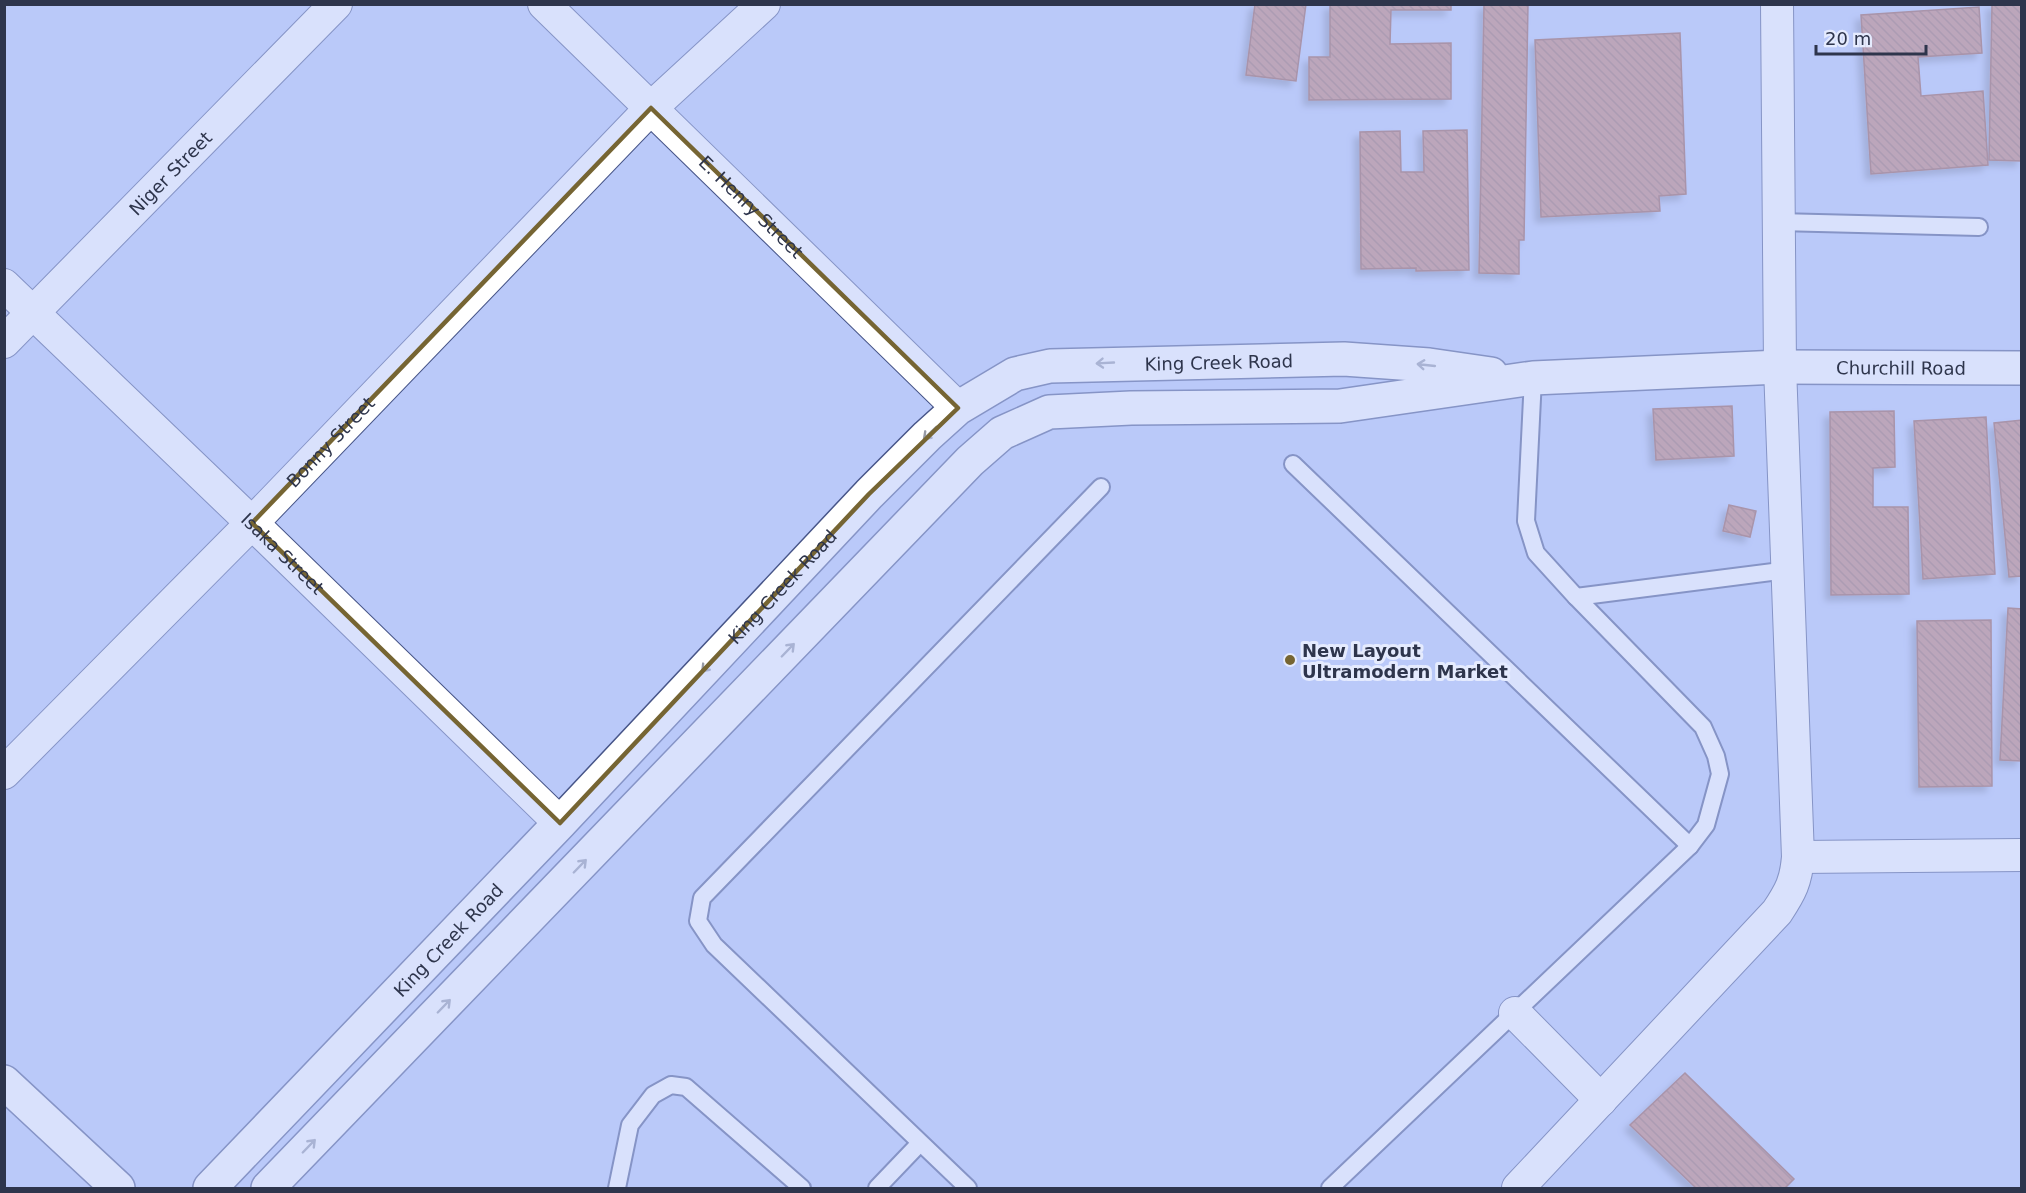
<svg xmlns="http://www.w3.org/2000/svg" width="2026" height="1193" font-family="'DejaVu Sans',sans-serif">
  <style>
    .building { fill: url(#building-back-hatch); stroke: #94554a; stroke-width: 1.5; filter: url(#shadow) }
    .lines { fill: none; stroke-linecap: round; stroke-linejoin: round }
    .service-casing { stroke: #475588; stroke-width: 20 }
    .minor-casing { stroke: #475588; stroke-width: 34 }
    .tertiary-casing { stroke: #475588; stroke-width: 36 }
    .service { stroke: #fff; stroke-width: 16 }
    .minor { stroke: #fff; stroke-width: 32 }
    .tertiary { stroke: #fff; stroke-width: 33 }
    .oneway { stroke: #969aa6 }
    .marked { fill: none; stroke: #766533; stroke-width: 4.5; stroke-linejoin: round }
    .poi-dot { fill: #766533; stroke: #e5ebfe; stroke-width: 2 }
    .labels { text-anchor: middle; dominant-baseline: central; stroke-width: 6; stroke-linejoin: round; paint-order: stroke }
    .street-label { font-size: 18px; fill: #2e354c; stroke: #e5ebfe }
    .poi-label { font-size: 18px; font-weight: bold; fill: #2e354c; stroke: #e5ebfe; text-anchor: start }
  </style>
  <defs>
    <pattern id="building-back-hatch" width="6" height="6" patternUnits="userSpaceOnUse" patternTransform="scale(1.5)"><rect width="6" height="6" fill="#be7b6f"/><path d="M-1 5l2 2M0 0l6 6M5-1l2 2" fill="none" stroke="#9b665d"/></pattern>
    <filter id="shadow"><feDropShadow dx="-5.5" dy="5.5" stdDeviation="3" flood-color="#0004"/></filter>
  </defs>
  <rect width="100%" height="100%" fill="#bac9f9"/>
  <g class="building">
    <path d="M1255,4H1306L1296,81L1246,75Z"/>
    <path d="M1330,4H1451V10H1391L1390,44L1451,43V99L1309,100V57H1330Z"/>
    <path d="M1484,4H1528L1524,240H1519V274L1479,273Z"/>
    <path d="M1992,4H2022V161L1989,160Z"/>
    <path d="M1979,7L1982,53L1918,57L1921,96L1983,91L1988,165L1871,174L1861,15Z"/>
    <path d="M1680,33L1686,194L1659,196L1660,211L1541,217L1535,40Z"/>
    <path d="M1467,130L1469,270L1416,271V268L1361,269L1360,132L1400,131L1401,172H1424L1423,131Z"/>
    <path d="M1732,406L1734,456L1656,460L1653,409Z"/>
    <path d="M1894,411L1895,467L1873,468V507H1908L1909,594L1831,595L1830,412Z"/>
    <path d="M1986,417L1995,574L1923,579L1914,421Z"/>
    <path d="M2022,420V576L2009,577L1994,423Z"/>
    <path d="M1729,505L1756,511L1750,537L1723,531Z"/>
    <path d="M2008,608L2022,609V761L2000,760Z"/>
    <path d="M1991,620L1992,786L1919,787L1917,621Z"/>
    <path d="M1685,1073L1794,1179L1785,1188H1696L1630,1125Z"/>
  </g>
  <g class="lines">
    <g class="service-casing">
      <g id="service">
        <path d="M1778,222L1979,227"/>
        <path d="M1293,464L1690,846"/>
        <path d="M1576,597L1788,570"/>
        <path d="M617,1188L630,1125L653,1095L671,1085L686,1087L802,1188"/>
        <path d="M877,1188L920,1143"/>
        <path d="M968,1188L714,945L698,921L702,898L1101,487"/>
        <path d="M1330,1188L1690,846L1706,825L1720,774L1716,756L1703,727L1576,597L1536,553L1526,521L1533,378"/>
      </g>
    </g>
    <g class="minor-casing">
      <g id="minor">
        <path id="s1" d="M544,4L958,408"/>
        <path id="s2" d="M4,285L252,523L560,823"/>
        <path id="s3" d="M4,342L336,4"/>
        <path id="s4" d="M4,773L252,523L651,108L764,4"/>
        <path d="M1798,857L2022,855"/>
        <path d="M1515,1013L1601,1100"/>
        <path d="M1518,1188L1777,912C1791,891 1796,881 1798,857L1780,367L1777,4"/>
      </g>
    </g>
    <g class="tertiary-casing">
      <g id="tertiary">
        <path d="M4,1082L118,1188"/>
        <path id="s5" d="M210,1188L560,823L869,494L927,436L958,408L1015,374L1050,366L1344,359L1429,365L1491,374"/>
        <path id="s6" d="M268,1188L970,461L1002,433L1049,412L1131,408L1340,406L1533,378L1780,367L2022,368"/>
      </g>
    </g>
    <use href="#service" class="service"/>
    <use href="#minor" class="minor"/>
    <use href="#tertiary" class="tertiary"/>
  </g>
  <defs><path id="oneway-shaft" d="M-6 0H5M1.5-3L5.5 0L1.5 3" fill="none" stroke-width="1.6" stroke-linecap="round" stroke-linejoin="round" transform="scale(1.5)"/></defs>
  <g class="oneway">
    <use href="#oneway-shaft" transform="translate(1105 363) rotate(177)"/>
    <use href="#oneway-shaft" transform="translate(1426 365) rotate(-174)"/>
    <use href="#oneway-shaft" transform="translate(930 433) rotate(136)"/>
    <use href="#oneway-shaft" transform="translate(788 650) rotate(-46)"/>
    <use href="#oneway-shaft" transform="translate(708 665) rotate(133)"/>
    <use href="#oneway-shaft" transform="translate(580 866) rotate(-46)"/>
    <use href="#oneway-shaft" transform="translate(444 1006) rotate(-46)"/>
    <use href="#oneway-shaft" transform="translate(309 1146) rotate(-46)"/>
  </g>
  <path d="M0 0H2026V1193H0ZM651,108L958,408L869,494L560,823L252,523Z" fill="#bac9f9" fill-opacity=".55" fill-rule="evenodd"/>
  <path class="marked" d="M651,108L958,408L869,494L560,823L252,523Z"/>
  <circle class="poi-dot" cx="1290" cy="660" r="6"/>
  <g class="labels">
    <g class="street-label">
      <text stroke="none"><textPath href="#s3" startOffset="237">Niger Street</textPath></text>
      <text stroke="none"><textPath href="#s1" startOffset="290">E. Henry Street</textPath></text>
      <text stroke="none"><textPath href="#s5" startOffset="1352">King Creek Road</textPath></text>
      <text stroke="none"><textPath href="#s6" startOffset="1959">Churchill Road</textPath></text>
      <text stroke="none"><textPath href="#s4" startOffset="465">Bonny Street</textPath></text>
      <text stroke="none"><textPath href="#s2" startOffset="387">Isaka Street</textPath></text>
      <text stroke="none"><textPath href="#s5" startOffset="830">King Creek Road</textPath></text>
      <text stroke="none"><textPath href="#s5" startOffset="344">King Creek Road</textPath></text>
    </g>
    <g class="poi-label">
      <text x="1302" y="650">New Layout<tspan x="1302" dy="21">Ultramodern Market</tspan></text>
    </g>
  </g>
  <rect width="2026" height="1193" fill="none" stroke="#2e354c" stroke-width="12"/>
  <path d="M1816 45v9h110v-9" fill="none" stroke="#2e354c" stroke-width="3"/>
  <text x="1825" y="45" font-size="18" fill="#2e354c" stroke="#e5ebfe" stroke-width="4.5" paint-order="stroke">20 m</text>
</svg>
